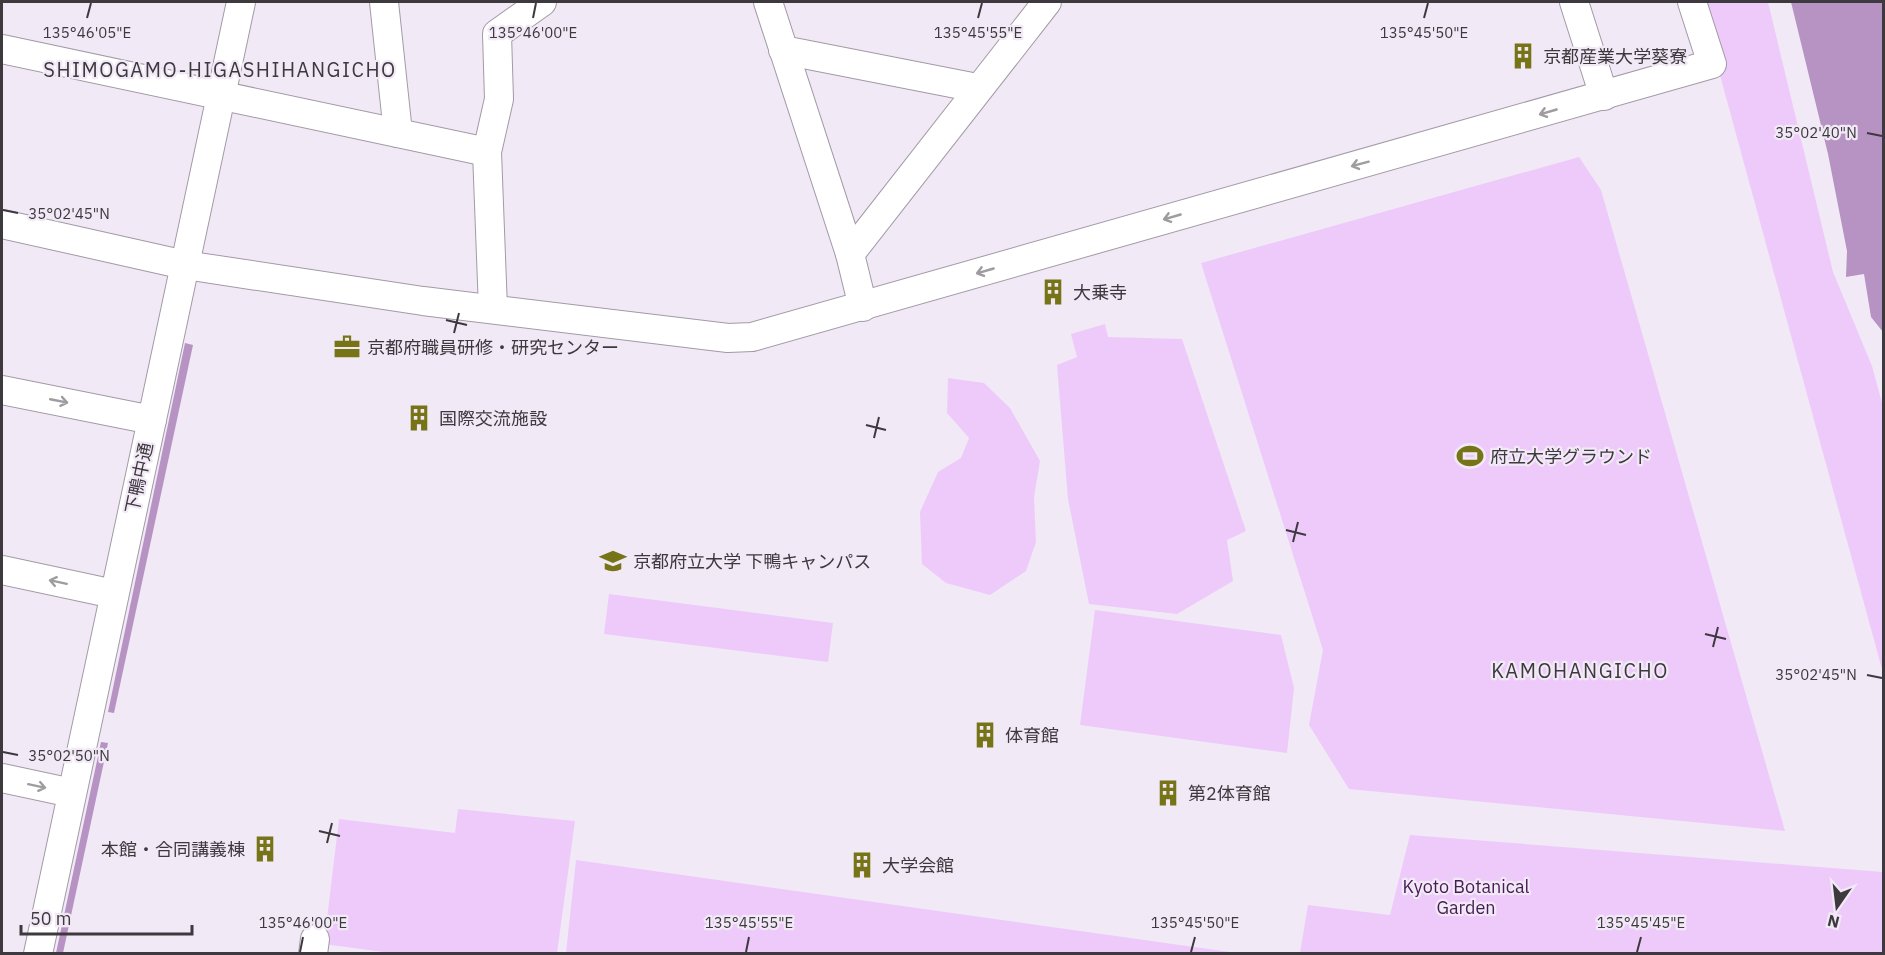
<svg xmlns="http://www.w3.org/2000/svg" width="1885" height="955" font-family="'IBM Plex Sans','Noto Sans JP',sans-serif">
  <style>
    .green { fill: #eecafb }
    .water { fill: #b693c2 }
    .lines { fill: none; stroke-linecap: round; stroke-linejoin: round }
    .minor-casing { stroke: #a29aa6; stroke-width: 30 }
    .minor { stroke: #fff; stroke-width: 28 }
    .oneway { stroke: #9e9c9e }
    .ticks { fill: none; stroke: #3d393e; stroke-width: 2 }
    .labels { text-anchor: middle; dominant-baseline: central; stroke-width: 4.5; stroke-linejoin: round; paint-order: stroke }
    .poi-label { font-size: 18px; fill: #3d393e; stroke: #f2e9f6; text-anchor: start }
    .street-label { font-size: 18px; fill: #3d393e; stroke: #f2e9f6 }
    .park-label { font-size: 18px; fill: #471b54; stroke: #f2e9f6 }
    .neighbourhood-label { font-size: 20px; letter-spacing: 1.5px; fill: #3d393e; stroke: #f2e9f6 }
    .ticks-label { font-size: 15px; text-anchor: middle; fill: #3d393e; stroke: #f2e9f6; stroke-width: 4.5; stroke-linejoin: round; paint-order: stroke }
  </style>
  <rect width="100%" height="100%" fill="#f2e9f6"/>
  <g class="green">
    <path d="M1700,2H1768L1833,272L1872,366L1884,410L1883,673Z"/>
    <path d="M1579,157L1601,190L1785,831L1349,789L1309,725L1323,650L1201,263Z"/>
    <path d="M1105,324L1108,337L1182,339L1246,531L1227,540L1233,581L1177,614L1089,604L1068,499L1057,365L1077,357L1071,334Z"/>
    <path d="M948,378L984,383L1010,408L1040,461L1034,497L1036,542L1026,571L990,595L946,583L922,564L920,512L938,472L961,458L969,438L947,413Z"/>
    <path d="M609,594L833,623L828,662L604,634Z"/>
    <path d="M1095,610L1281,635L1294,688L1287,753L1080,725Z"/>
    <path d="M458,809L575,821L557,953L398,954L324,944L339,819L455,833Z"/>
    <path d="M1410,835L1883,872V953H1300L1308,905L1390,915Z"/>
    <path d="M576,860L1237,953H566Z"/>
  </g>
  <g class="water">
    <path d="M1791,2H1883V332L1871,317L1864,274L1846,277L1847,251L1828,154Z"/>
    <path d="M185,343L193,345L114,713L108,712Z"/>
    <path d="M101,742L108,743L63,953H56Z"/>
  </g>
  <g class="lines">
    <g class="minor-casing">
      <g id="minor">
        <path d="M384,2L398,133"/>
        <path d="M768,2L850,254L863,307"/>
        <path d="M1574,2L1604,96"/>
        <path d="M2,49L487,152L499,99L497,34L542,2"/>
        <path d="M783,50L977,88"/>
        <path d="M487,152L493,309"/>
        <path d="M2,224L185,265L423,301L728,338L752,337L1712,64L1692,2"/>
        <path d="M850,254L1047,2"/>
        <path d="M2,390L152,420"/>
        <path d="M2,570L114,594"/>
        <path d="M2,778L72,793"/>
        <path d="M38,954L241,2"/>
        <path d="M313,954L315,939"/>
      </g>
    </g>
    <use href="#minor" class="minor"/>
  </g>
  <defs><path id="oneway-shaft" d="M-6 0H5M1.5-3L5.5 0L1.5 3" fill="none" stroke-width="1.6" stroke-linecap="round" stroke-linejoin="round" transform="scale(1.5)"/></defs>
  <g class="oneway">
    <use href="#oneway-shaft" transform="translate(1548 112) rotate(164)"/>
    <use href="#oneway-shaft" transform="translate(1360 164) rotate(165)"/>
    <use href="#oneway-shaft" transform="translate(1172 217) rotate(164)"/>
    <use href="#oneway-shaft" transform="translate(985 271) rotate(164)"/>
    <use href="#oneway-shaft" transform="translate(59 401) rotate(11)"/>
    <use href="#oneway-shaft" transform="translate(58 582) rotate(-168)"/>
    <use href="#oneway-shaft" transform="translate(37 786) rotate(12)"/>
  </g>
  <path class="ticks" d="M87,18L91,3M533,18L536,3M978,18L982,3M1424,18L1428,3M1867,133L1882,136M3,210L18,213M446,320L467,325M454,333L459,313M866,425L886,430M874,438L879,417M1286,530L1306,535M1293,542L1298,522M1705,634L1726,639M1713,647L1718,627M1867,675L1882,678M3,752L18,755M319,831L340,836M327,843L332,823M300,952L303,937M746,952L749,937M1191,952L1195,937M1637,952L1641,937"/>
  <defs>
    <g id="building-bare" transform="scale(2.07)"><path d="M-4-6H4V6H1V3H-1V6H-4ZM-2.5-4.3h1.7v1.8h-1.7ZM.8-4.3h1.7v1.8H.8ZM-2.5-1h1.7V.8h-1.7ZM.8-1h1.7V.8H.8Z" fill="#777418" stroke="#f2e9f6" stroke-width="2.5" paint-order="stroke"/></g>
    <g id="office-bare" transform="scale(2.07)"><path d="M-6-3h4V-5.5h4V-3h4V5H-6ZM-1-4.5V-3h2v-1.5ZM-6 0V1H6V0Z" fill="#777418" stroke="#f2e9f6" stroke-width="2.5" paint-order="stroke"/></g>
    <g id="stadium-bare" transform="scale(2.07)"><path d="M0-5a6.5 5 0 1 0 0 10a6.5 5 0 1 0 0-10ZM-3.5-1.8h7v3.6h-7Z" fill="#777418" stroke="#f2e9f6" stroke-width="2.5" paint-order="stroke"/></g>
    <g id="university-bare" transform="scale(2.07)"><path d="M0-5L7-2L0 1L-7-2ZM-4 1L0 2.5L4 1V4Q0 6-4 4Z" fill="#777418" stroke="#f2e9f6" stroke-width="2.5" paint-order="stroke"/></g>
  </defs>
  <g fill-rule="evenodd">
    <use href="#building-bare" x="1523" y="56"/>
    <use href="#building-bare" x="1053" y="292"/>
    <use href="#office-bare" x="347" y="347"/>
    <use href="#building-bare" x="419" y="418"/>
    <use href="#stadium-bare" x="1470" y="456"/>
    <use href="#university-bare" x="613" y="561"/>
    <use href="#building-bare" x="985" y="735"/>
    <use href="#building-bare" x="1168" y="793"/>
    <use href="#building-bare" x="265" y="849"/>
    <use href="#building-bare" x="862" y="865"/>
  </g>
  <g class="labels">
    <g class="poi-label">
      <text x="1543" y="56">京都産業大学葵寮</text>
      <text x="1073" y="292">大乗寺</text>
      <text x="367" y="347">京都府職員研修・研究センター</text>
      <text x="439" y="418">国際交流施設</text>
      <text x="1490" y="456">府立大学グラウンド</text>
      <text x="633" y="561">京都府立大学 下鴨キャンパス</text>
      <text x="1005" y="735">体育館</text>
      <text x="1188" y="793">第2体育館</text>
      <text x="245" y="849" text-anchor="end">本館・合同講義棟</text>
      <text x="882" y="865">大学会館</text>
    </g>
    <g class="street-label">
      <text transform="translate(139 478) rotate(-78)">下鴨中通</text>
    </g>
    <g class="park-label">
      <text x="1466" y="886">Kyoto Botanical<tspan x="1466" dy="21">Garden</tspan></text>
    </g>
    <g class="neighbourhood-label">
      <text x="220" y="69">SHIMOGAMO-HIGASHIHANGICHO</text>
      <text x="1580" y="670">KAMOHANGICHO</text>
    </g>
  </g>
  <g class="ticks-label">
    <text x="87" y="38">135°46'05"E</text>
    <text x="533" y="38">135°46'00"E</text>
    <text x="978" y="38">135°45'55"E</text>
    <text x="1424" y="38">135°45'50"E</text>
    <text x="1816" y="138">35°02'40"N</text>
    <text x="69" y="219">35°02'45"N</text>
    <text x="1816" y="680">35°02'45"N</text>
    <text x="69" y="761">35°02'50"N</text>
    <text x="303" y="928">135°46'00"E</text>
    <text x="749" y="928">135°45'55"E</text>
    <text x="1195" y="928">135°45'50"E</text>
    <text x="1641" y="928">135°45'45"E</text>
  </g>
  <rect width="1885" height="955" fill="none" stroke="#3d393e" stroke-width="6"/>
  <g transform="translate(1837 907) rotate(194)" stroke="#f2e9f6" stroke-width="4.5" paint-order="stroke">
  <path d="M0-4.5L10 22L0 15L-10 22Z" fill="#3d393e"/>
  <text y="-9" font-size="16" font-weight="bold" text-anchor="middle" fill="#3d393e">N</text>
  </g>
  <path d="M21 925v9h171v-9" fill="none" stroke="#3d393e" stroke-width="3"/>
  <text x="30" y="925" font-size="18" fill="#3d393e" stroke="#f2e9f6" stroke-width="4.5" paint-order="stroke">50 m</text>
</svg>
